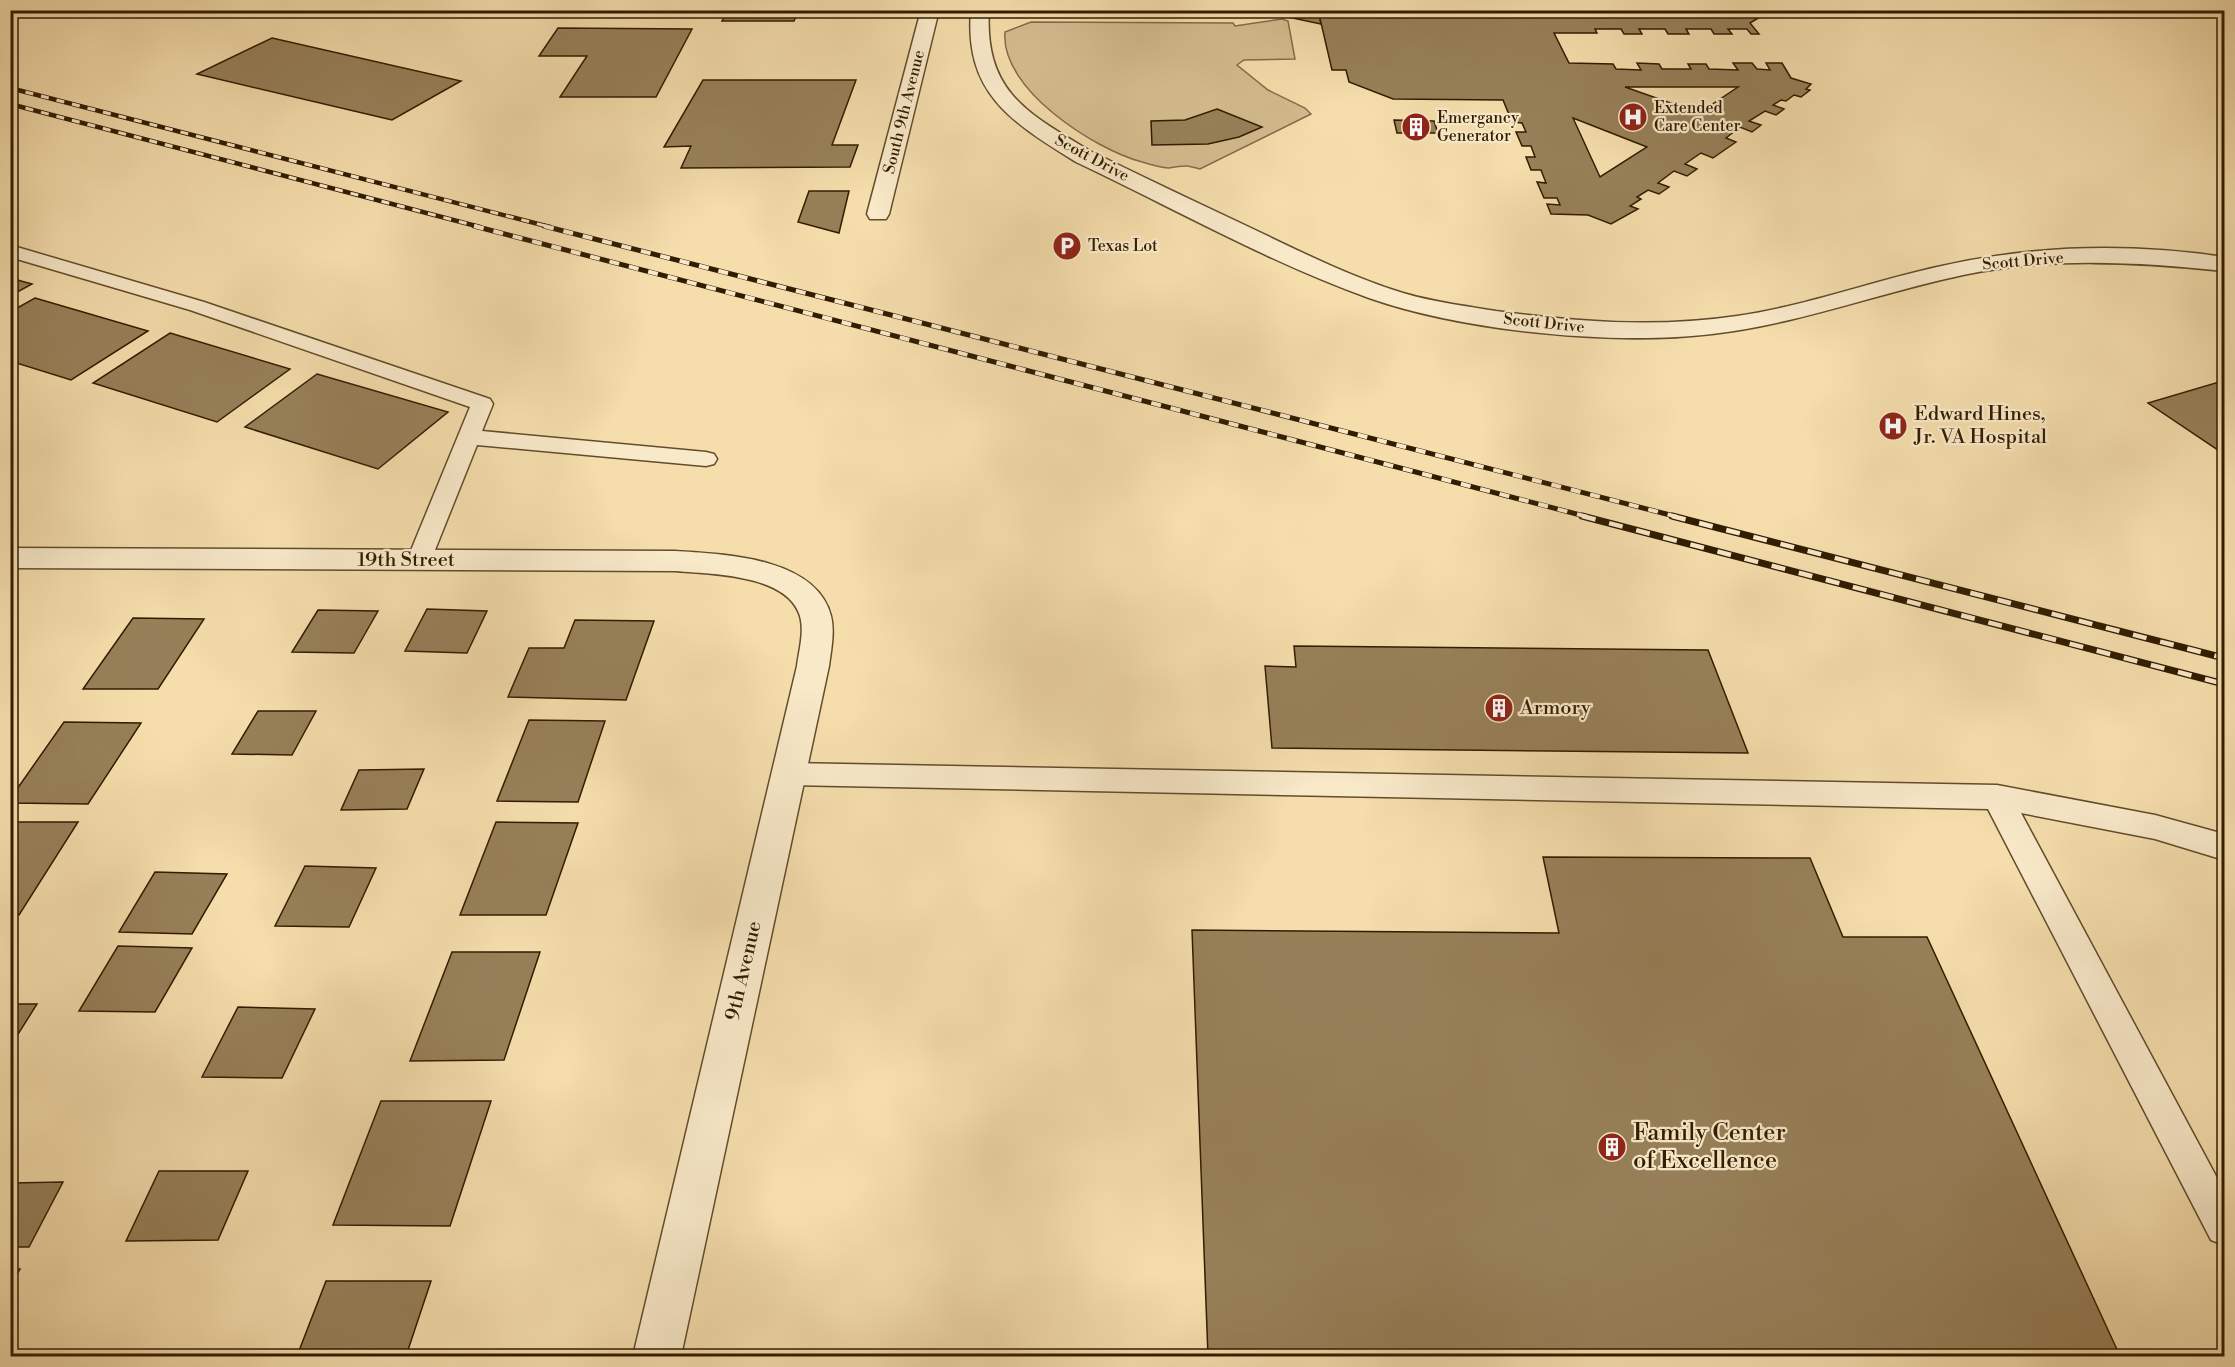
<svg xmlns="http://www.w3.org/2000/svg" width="2235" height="1367" font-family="'Libre Bodoni',serif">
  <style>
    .green { fill: #d4bc8f; stroke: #826c48; stroke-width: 1.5 }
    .building { fill: #978059; stroke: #311c00; stroke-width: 1.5; fill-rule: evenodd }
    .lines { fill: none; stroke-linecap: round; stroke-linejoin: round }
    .service-casing { stroke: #624c2b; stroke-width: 3 }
    .minor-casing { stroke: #624c2b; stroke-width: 3 }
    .service { fill: #f8e9c9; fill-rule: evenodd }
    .minor { fill: #f8e9c9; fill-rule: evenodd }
    .rail-far2-casing { stroke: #311c00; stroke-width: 4.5 }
    .rail-far1-casing { stroke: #311c00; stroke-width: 5 }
    .rail-casing { stroke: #311c00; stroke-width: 7 }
    .rail-far2 { stroke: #f8e9c9; stroke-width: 3; stroke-dasharray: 8; stroke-linecap: butt }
    .rail-far1 { stroke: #f8e9c9; stroke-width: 4; stroke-dasharray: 10; stroke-linecap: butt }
    .rail { stroke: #f8e9c9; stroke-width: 4.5; stroke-dasharray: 14; stroke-linecap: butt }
    .labels { text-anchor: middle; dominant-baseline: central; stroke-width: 4.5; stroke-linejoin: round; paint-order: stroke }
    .far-poi-label { font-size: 16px; fill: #311c00; stroke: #f8e9c9; text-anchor: start }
    .far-street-label { font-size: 16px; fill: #311c00; stroke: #f8e9c9 }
    .poi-label { font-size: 20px; fill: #311c00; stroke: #f8e9c9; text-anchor: start }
    .street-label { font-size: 20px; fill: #311c00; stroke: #f8e9c9 }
    .near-poi-label { font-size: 24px; fill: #311c00; stroke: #f8e9c9; text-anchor: start }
  </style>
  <rect width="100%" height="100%" fill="#f5ddac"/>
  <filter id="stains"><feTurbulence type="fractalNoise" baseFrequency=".00333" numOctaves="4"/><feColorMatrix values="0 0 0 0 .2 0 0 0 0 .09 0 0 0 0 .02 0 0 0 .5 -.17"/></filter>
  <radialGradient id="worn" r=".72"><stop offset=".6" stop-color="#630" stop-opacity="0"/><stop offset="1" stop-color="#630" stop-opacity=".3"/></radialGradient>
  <path class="green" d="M1282,19L1288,21L1295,59L1244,60L1237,65L1268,90L1305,108L1311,114L1200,169C1182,164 1186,166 1169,168C1161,168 1150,164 1142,162C1094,149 1000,89 1005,32L1031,22L1233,23L1235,26Z"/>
  <g class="building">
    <path d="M728,10H799L794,21H722Z"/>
    <path d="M1255,10H1318L1321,24Z"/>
    <path d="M1748,10L1753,12L1749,14L1760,17L1750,23L1759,34H1751L1747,29H1728L1732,34H1714L1711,29H1686L1689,34H1668L1665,29H1639L1642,34H1624L1621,29H1595L1597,33H1554L1569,63L1613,64L1616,69L1641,70L1637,63L1659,64L1662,69H1691L1688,64H1706L1709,69L1738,70L1733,63H1752L1757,69L1770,70L1766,63H1782L1791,78L1811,84L1806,89L1810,90L1801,97L1794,95L1786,101L1781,100L1773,105L1784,109L1776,115L1765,111L1749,121L1761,125L1752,132L1740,127L1726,138L1736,142L1713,158L1701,153L1685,164L1697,169L1687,176L1674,171L1658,183L1669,187L1659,194L1648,190L1637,197L1641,199L1630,206L1638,209L1611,224L1588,215L1551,214L1547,204L1560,205L1557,198H1544L1537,182L1546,183L1541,170H1531L1526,157H1535L1531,146H1522L1516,132H1526L1522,123L1512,122L1503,100L1393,99L1349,82L1346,70H1332L1318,10ZM1625,87H1738L1699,113ZM1573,118L1647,147L1600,177Z"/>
    <path d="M558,28L692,29L656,97H560L587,56H539Z"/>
    <path d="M272,38L461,81L392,120L197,74Z"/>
    <path d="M703,80H856L832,145H858L850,167L681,168L691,146L664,147Z"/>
    <path d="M1217,109L1262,127L1239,137L1208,144L1152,145L1151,121L1185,120Z"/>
    <path d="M1394,120L1434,121L1438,133H1397Z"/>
    <path d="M809,191H849L839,233L798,222Z"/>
    <path d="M10,278L32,284L10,296Z"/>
    <path d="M35,298L148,331L71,380L10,361V312Z"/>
    <path d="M170,333L290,369L217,422L93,383Z"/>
    <path d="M317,374L448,412L378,469L245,427Z"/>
    <path d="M2219,382L2224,385V454L2148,403Z"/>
    <path d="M427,609L487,611L467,653L405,651Z"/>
    <path d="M318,610L378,611L354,653L292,652Z"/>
    <path d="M133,618L204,619L158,689H83Z"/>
    <path d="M575,620L654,621L626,700L508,697L529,648H564Z"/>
    <path d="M1294,646L1708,650L1748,753L1272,748L1265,666L1296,667Z"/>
    <path d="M258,711H316L292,755L232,754Z"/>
    <path d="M529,720L605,721L578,802L497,801Z"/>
    <path d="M64,722L141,723L88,804L10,803V799Z"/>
    <path d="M424,769L407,809L341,810L359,770Z"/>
    <path d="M10,822H78L19,915H10Z"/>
    <path d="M496,822L578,823L546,915H460Z"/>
    <path d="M1543,857L1810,858L1843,937H1927L2120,1356H1208L1192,930L1559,933Z"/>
    <path d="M305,866L376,868L349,927L275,926Z"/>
    <path d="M155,872L227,874L192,934L119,932Z"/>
    <path d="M118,946L192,948L155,1012L79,1011Z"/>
    <path d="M452,952H540L504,1060L410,1061Z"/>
    <path d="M10,1004H37L10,1047Z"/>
    <path d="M238,1007L315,1009L282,1078L202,1077Z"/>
    <path d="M381,1101H491L450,1226L333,1225Z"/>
    <path d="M159,1171H248L218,1240L126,1241Z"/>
    <path d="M63,1182L29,1247H10V1183Z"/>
    <path d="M10,1269H20L10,1287Z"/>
    <path d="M326,1281H431L406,1356H297Z"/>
  </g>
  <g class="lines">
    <g class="service-casing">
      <g id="service">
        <path d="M974,10H1254L1247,14L980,16L975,15Z"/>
        <path d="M10,245L204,302L490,399L493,404L482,431L706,452L714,454L717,459L714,464L706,466L477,445L431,560L428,566L419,569L410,566L407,560L470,407L190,310L10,257Z"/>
        <path d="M788,763L1997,785L2155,815L2224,834V860L2155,839L2021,813L2224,1191V1245L2211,1240L1988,809L788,785L778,782L774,774L778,766Z"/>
      </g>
    </g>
    <g class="minor-casing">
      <g id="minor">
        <path d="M921,10H939L889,214L886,219H870L867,214Z"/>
        <path d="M971,10H989C984,93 1029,114 1092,152C1145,178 1198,203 1251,228C1301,252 1351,277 1403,293C1433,302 1465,306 1496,311C1576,322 1657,328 1737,316C1805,306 1870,282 1937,267C2032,245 2129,243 2224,257V271C2136,262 2050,257 1963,275C1879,293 1798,324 1712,334C1613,346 1463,331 1369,298C1271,263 1171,207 1076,162C1012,122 964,94 971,10Z"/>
        <path d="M10,548L675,551C723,554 816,557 831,616C835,632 831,650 829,666L681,1356H633L797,666C799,650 806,627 798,611C781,574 709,574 675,571L10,568Z"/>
      </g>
    </g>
    <use href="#service" class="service"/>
    <use href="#minor" class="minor"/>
    <g class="rail-far2-casing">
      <g id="rail-far2">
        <path d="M10,88L550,227"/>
        <path d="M10,104L480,227"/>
      </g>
    </g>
    <g class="rail-far1-casing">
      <g id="rail-far1">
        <path d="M474,226L1588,517"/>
        <path d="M544,226L1678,517"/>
      </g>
    </g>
    <g class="rail-casing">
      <g id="rail">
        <path d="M1582,516L2224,684"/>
        <path d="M1672,516L2224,658"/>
      </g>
    </g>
    <use href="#rail-far2" class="rail-far2"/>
    <use href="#rail-far1" class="rail-far1"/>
    <use href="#rail" class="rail"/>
  </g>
  <defs>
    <g id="hospital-disc" transform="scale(1.5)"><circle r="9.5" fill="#8f2418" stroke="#f8e9c9"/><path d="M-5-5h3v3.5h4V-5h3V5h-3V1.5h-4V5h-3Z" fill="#fff"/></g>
    <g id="building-disc" transform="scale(1.5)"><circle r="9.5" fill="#8f2418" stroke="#f8e9c9"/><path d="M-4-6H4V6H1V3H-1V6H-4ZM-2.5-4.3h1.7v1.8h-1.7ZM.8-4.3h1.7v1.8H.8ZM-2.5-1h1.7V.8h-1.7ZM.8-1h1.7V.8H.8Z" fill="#fff"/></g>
    <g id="parking-disc" transform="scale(1.5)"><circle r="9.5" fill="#8f2418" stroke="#f8e9c9"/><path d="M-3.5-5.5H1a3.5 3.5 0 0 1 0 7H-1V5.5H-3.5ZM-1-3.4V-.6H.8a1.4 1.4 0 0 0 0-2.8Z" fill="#fff"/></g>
  </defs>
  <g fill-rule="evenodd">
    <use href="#hospital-disc" x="1633" y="117"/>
    <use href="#building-disc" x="1416" y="127"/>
    <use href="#parking-disc" x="1067" y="246"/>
    <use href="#hospital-disc" x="1893" y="426"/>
    <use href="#building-disc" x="1499" y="708"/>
    <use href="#building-disc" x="1612" y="1147"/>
  </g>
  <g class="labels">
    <g class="far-poi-label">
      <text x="1654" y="108">Extended<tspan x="1654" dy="18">Care Center</tspan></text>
      <text x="1437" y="118">Emergancy<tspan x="1437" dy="18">Generator</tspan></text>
      <text x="1088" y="246">Texas Lot</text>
    </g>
    <g class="far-street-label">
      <text transform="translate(904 112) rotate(-76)">South 9th Avenue</text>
      <text transform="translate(1092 158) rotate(28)">Scott Drive</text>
      <text transform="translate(2023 261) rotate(-5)">Scott Drive</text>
      <text transform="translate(1544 323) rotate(6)">Scott Drive</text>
    </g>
    <g class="poi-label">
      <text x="1914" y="414">Edward Hines,<tspan x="1914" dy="23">Jr. VA Hospital</tspan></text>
      <text x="1520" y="708">Armory</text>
    </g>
    <g class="street-label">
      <text x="406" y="560">19th Street</text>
      <text transform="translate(744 971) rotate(-77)">9th Avenue</text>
    </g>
    <g class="near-poi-label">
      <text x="1633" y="1133">Family Center<tspan x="1633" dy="28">of Excellence</tspan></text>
    </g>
  </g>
  <rect width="2235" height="1367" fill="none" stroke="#f5ddac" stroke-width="36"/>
  <rect x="12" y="12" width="2211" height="1343" fill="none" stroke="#311c00" stroke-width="3"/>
  <rect x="18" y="18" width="2199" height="1331" fill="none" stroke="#311c00" stroke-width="1.5"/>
  <rect width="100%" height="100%" filter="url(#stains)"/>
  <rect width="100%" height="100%" fill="url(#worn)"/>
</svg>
